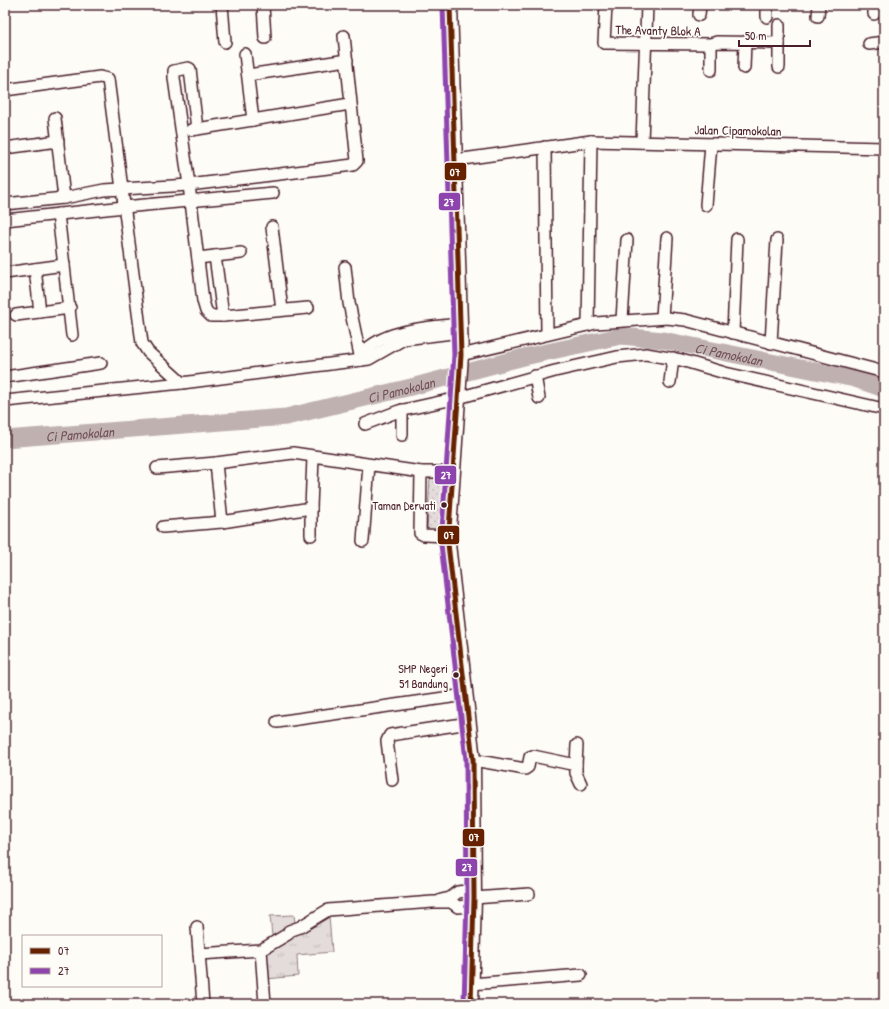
<svg xmlns="http://www.w3.org/2000/svg" width="889" height="1009" font-family="'Patrick Hand',sans-serif">
  <style>
    .grass { fill: url(#grass-tufts); stroke: #967e82 }
    .park { fill: url(#park-dots); stroke: #967e82 }
    .lines { fill: none; stroke-linecap: round; stroke-linejoin: round }
    .river { stroke: #c0b1b1; stroke-width: 17 }
    .minor-casing { stroke: #4a1f2b; stroke-width: 14 }
    .major-casing { stroke: #4a1f2b; stroke-width: 17 }
    .minor { stroke: #fdfcf7; stroke-width: 11 }
    .major { stroke: #fdfcf7; stroke-width: 14 }
    .bus-1-casing { stroke: #fdfcf7; stroke-width: 8 }
    .bus-2-casing { stroke: #fdfcf7; stroke-width: 8 }
    .bus-1 { stroke: #620; stroke-width: 5 }
    .bus-2 { stroke: #8e44ad; stroke-width: 5 }
    .bus-dot { fill: #4a1f2b; stroke: #fdfcf7; stroke-width: 1.5 }
    .labels { text-anchor: middle; dominant-baseline: central; stroke-width: 3.5; stroke-linejoin: round; paint-order: stroke }
    .bus-label { font-size: 12px; fill: #4a1f2b; stroke: #fdfcf7; text-anchor: end }
    .street-label { font-size: 13px; fill: #4a1f2b; stroke: #fdfcf7 }
    .water-label { font-size: 14px; font-style: italic; fill: #73525a; stroke: #fdfcf7 }
    .line-badge { stroke: #fdfcf7; stroke-width: 1.5 }
    .badge-label { font-size: 11px; text-anchor: middle; font-weight: bold; fill: #fff }
  </style>
  <defs>
    <pattern id="grass-tufts" width="24" height="20" patternUnits="userSpaceOnUse"><rect width="24" height="20" fill="#e3dcda"/><path d="M3 7l-1-3M5 7V3M7 7l1-3M15 17l-1-3M17 17v-4M19 17l1-3" fill="none" stroke="#c4bcbb"/></pattern>
    <pattern id="park-dots" width="8" height="8" patternUnits="userSpaceOnUse"><rect width="8" height="8" fill="#e3dcda"/><path d="M2 2h.1M6 6h.1" fill="none" stroke="#c4bcbb" stroke-width="1.8" stroke-linecap="round"/></pattern>
  </defs>
  <rect width="100%" height="100%" fill="#fdfcf7"/>
  <filter id="ink" filterUnits="userSpaceOnUse"><feTurbulence type="fractalNoise" baseFrequency=".025" numOctaves="2"/><feDisplacementMap in="SourceGraphic" scale="8" xChannelSelector="R" yChannelSelector="G"/><feConvolveMatrix kernelMatrix="1 2 1 2 8 2 1 2 1" color-interpolation-filters="sRGB"/></filter>
  <g filter="url(#ink)">
    <path class="grass" d="M294,915L295,923L329,916L332,952L297,955L298,976L266,979L264,952L273,946L270,916Z"/>
    <path class="park" d="M430,476L444,477L441,531H427Z"/>
    <g class="lines">
      <path class="river" id="s1" d="M5,439L286,417L411,387L524,357L621,336L663,340L855,379L884,389"/>
      <g class="minor-casing">
        <g id="minor">
          <path d="M222,5L225,42"/>
          <path d="M263,5L265,38"/>
          <path d="M606,5L604,43L711,44L717,42L779,43"/>
          <path d="M874,14V5"/>
          <path d="M699,15L700,5"/>
          <path d="M818,16L819,5"/>
          <path d="M767,17V5"/>
          <path d="M711,44V70"/>
          <path d="M869,44L884,42"/>
          <path d="M245,54L253,120"/>
          <path d="M779,67V25"/>
          <path d="M744,68L745,42"/>
          <path d="M248,75L347,60"/>
          <path d="M5,90L100,77L108,79L122,189L189,185L353,165L357,161L344,36"/>
          <path d="M55,118L64,198"/>
          <path d="M197,129L190,69L188,68L174,71V78L189,185L203,301L206,311L211,316H223"/>
          <path d="M191,130L350,104"/>
          <path d="M642,142L647,5"/>
          <path d="M545,147L547,333"/>
          <path d="M5,148L58,141"/>
          <path d="M456,160L591,141L884,148"/>
          <path d="M5,204L64,198L104,190L122,189L142,343L148,352L182,383"/>
          <path d="M706,205L711,144"/>
          <path d="M58,214L72,335"/>
          <path d="M5,220L124,207L273,193"/>
          <path d="M272,227L282,310"/>
          <path d="M215,256L223,316L308,308"/>
          <path d="M198,258L241,253"/>
          <path d="M345,267L349,303L361,360"/>
          <path d="M35,269L40,312"/>
          <path d="M5,273L64,265"/>
          <path d="M16,315L70,308"/>
          <path d="M662,318L667,238"/>
          <path d="M622,320L627,240"/>
          <path d="M588,325L591,141"/>
          <path d="M733,333L737,239"/>
          <path d="M771,343L777,240"/>
          <path d="M461,355L596,323L667,318L685,320L884,372"/>
          <path d="M361,360C363,357 364,351 367,349C389,329 432,327 460,324"/>
          <path d="M535,376L539,398"/>
          <path d="M5,377L101,363"/>
          <path d="M670,382L673,358"/>
          <path d="M5,401L182,383L369,359L404,339L460,332"/>
          <path d="M365,424L399,411L458,398L555,371L617,357L646,354L681,360L725,373L884,409"/>
          <path d="M402,435V410"/>
          <path d="M216,463L222,522L311,508"/>
          <path d="M157,468L216,463L293,453L421,472H452"/>
          <path d="M421,472L420,533L424,535L448,536"/>
          <path d="M163,527L222,522"/>
          <path d="M311,535V508L313,457"/>
          <path d="M363,541L369,465"/>
          <path d="M277,722L465,695"/>
          <path d="M473,760L525,769L528,767L530,757L533,756L576,765V773L581,784"/>
          <path d="M576,765L577,745"/>
          <path d="M392,780L387,741L390,735L469,723"/>
          <path d="M474,898L529,894"/>
          <path d="M441,900L450,898L458,892L474,890"/>
          <path d="M197,927L203,1004"/>
          <path d="M261,950L265,1004"/>
          <path d="M199,954L261,950L288,934L289,931L300,927L328,910L433,902H451L458,907L474,905"/>
          <path d="M471,984L581,975"/>
        </g>
      </g>
      <g class="major-casing">
        <path id="major" d="M450,5L461,355L448,544L473,760L474,898L471,1004"/>
      </g>
      <use href="#minor" class="minor"/>
      <use href="#major" class="major"/>
      <g class="bus-1-casing">
        <path id="bus-1" d="M450,5L461,355L448,544L473,760L474,898L471,1004"/>
      </g>
      <g class="bus-2-casing">
        <path id="bus-2" d="M443,5L454,355L441,544L466,760L467,898L464,1004"/>
      </g>
      <use href="#bus-1" class="bus-1"/>
      <use href="#bus-2" class="bus-2"/>
    </g>
  </g>
  <g class="bus-dot">
    <circle cx="444" cy="505" r="3.5"/>
    <circle cx="456" cy="675" r="3.5"/>
  </g>
  <g class="labels">
    <g class="bus-label">
      <text x="436" y="505">Taman Derwati</text>
      <text x="448" y="668">SMP Negeri<tspan x="448" dy="15">51 Bandung</tspan></text>
    </g>
    <g class="street-label">
      <text transform="translate(658 30) rotate(1)">The Avanty Blok A</text>
      <text transform="translate(738 130) rotate(1)">Jalan Cipamokolan</text>
    </g>
    <g class="water-label">
      <text stroke="none"><textPath href="#s1" startOffset="736">Ci Pamokolan</textPath></text>
      <text stroke="none"><textPath href="#s1" startOffset="400">Ci Pamokolan</textPath></text>
      <text stroke="none"><textPath href="#s1" startOffset="75">Ci Pamokolan</textPath></text>
    </g>
  </g>
  <g class="line-badge">
    <rect x="444" y="162" width="23" height="19" rx="4" fill="#620"/>
    <rect x="438" y="192" width="23" height="19" rx="4" fill="#8e44ad"/>
    <rect x="434" y="465" width="23" height="20" rx="4" fill="#8e44ad"/>
    <rect x="437" y="525" width="23" height="20" rx="4" fill="#620"/>
    <rect x="462" y="828" width="23" height="19" rx="4" fill="#620"/>
    <rect x="455" y="858" width="23" height="19" rx="4" fill="#8e44ad"/>
  </g>
  <g class="badge-label">
    <text x="455" y="176">07</text>
    <text x="449" y="206">27</text>
    <text x="446" y="479">27</text>
    <text x="449" y="539">07</text>
    <text x="474" y="841">07</text>
    <text x="467" y="871">27</text>
  </g>
  <rect width="889" height="1009" fill="none" stroke="#fdfcf7" stroke-width="20"/>
  <rect x="10" y="10" width="869" height="989" fill="none" stroke="#4a1f2b" stroke-width="1.5" filter="url(#ink)"/>
  <rect x="22" y="935" width="140" height="52" fill="#fdfcf7" stroke="#b5a4a5"/>
  <rect x="30" y="948" width="20" height="6" fill="#662200" stroke="#b5a4a5"/>
  <text x="58" y="955" font-size="12" fill="#4a1f2b">07</text>
  <rect x="30" y="968" width="20" height="6" fill="#8e44ad" stroke="#b5a4a5"/>
  <text x="58" y="975" font-size="12" fill="#4a1f2b">27</text>
  <path d="M739 40v6h71v-6" fill="none" stroke="#4a1f2b" stroke-width="2"/>
  <text x="745" y="40" font-size="12" fill="#4a1f2b" stroke="#fdfcf7" stroke-width="3" paint-order="stroke">50 m</text>
</svg>
